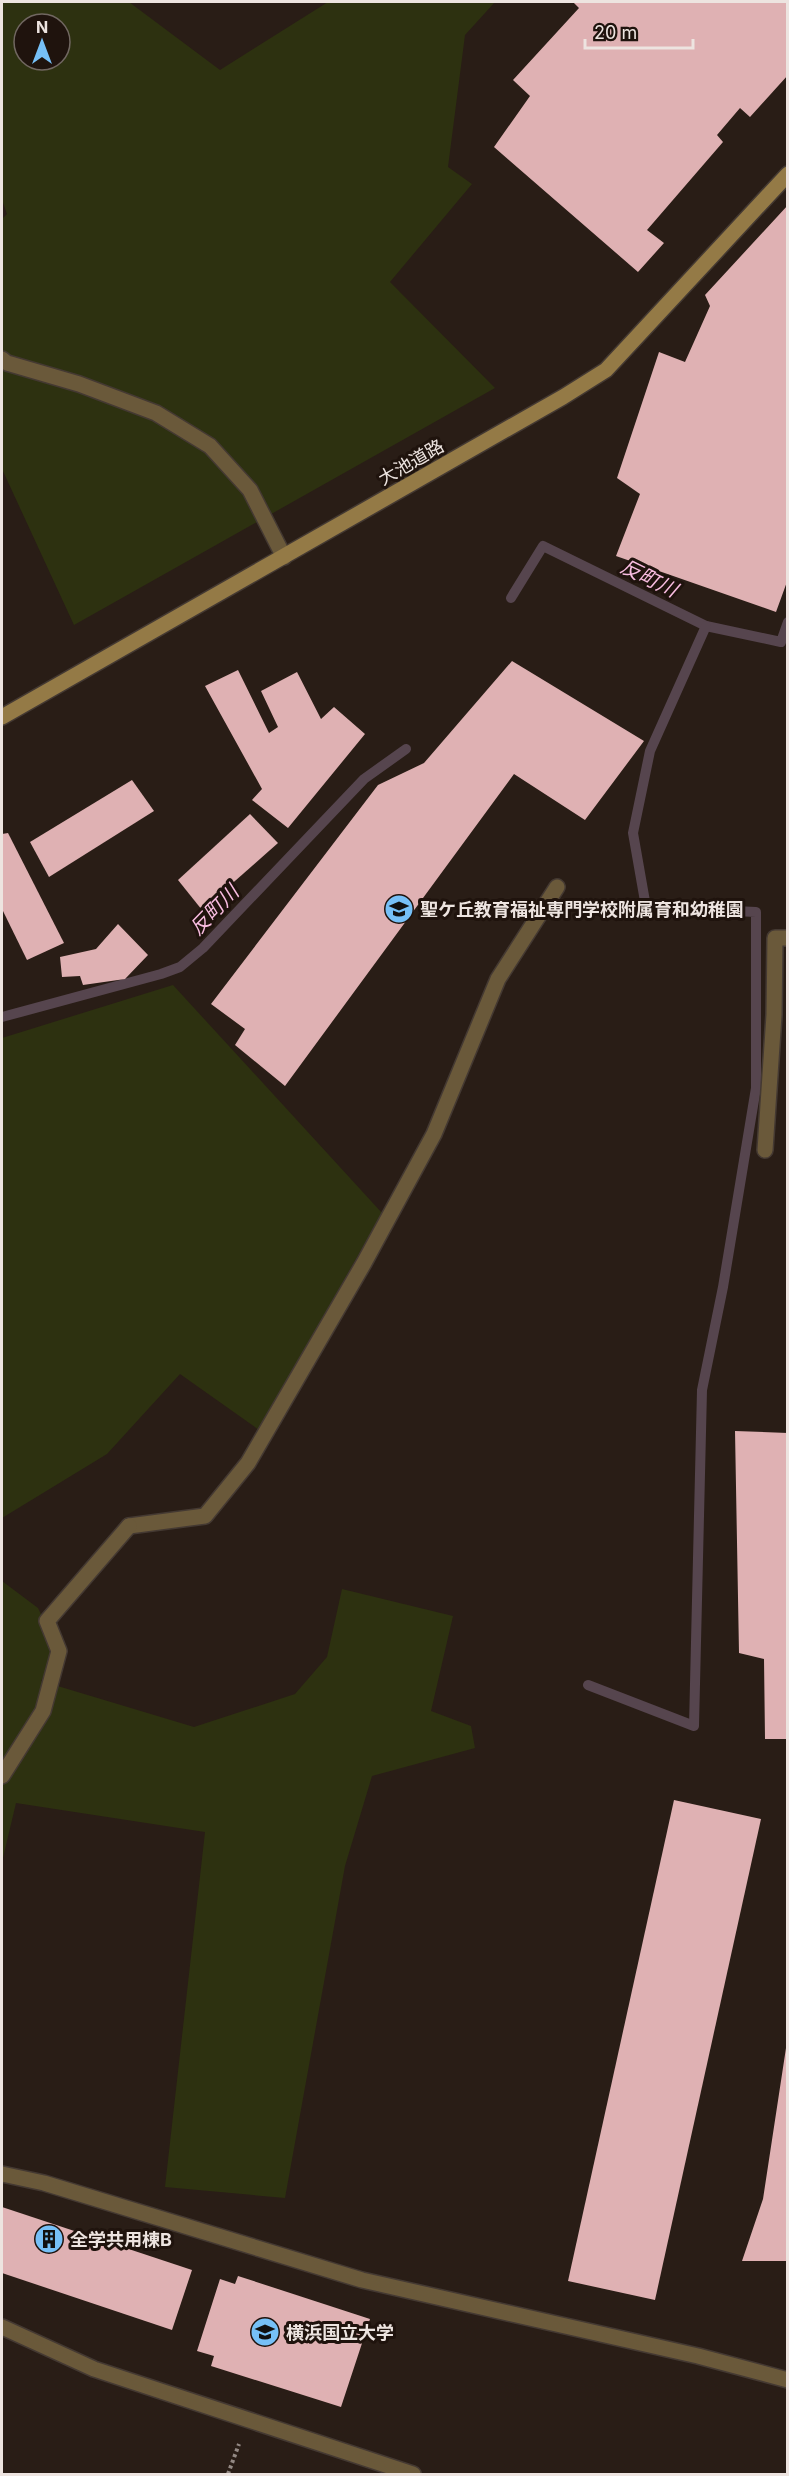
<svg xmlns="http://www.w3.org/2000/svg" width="789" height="2476" font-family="Inter,'Noto Sans JP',sans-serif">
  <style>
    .green { fill: #2d3110; fill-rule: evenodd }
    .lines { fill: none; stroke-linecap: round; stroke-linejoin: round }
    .stream { stroke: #56454e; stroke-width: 10 }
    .building { fill: #dfb1b3 }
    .lane-casing { stroke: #443932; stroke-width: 18 }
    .street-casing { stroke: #443932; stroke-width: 18 }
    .secondary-casing { stroke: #443932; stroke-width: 18 }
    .path { stroke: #938984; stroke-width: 4; stroke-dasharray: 3 3; stroke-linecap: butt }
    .lane { stroke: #6a593a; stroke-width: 15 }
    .street { stroke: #6a593a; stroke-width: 15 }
    .secondary { stroke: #947a46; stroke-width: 15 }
    .labels { text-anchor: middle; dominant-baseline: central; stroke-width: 6; stroke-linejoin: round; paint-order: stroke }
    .street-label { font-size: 18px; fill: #ede4e0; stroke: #1f130d }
    .poi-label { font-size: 18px; font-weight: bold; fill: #ede4e0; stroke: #1f130d; text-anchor: start }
    .water-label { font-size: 20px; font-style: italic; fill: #f8bce0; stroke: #1f130d }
  </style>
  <rect width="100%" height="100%" fill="#291d16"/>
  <g class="green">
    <path d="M2,2H129L220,70L328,2H495L465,35L448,167L472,184L390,282L495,388L74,625L2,469V219L7,214L2,200ZM24,24H60V60H24Z"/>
    <path d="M173,985L382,1213L259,1430L180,1374L107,1454L2,1518V1038Z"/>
    <path d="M2,1581L38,1608L59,1651L41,1681L194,1727L295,1694L327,1657L342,1589L453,1616L431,1711L471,1726L475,1748L372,1776L345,1866L285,2198L165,2187L205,1832L16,1803L2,1862Z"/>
  </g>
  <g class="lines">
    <g class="stream">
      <path d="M511,598L543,546L706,626L781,642L788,622"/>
      <path d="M2,1017L161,974L180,967L203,948L364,779L406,749"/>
      <path d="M588,1685L694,1726L702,1390L723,1287L756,1088V912L646,907L633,833L650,751L706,626"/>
    </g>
  </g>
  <g class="building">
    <path d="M573,2H788V75L750,117L740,108L717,135L723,142L647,230L664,243L638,272L494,147L530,96L513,80L579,8Z"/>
    <path d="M788,205V579L776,612L616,556L640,494L617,478L659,352L685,362L710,306L705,295Z"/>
    <path d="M512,661L644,741L585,820L514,774L285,1086L235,1045L245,1029L211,1004L378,785L424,763Z"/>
    <path d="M238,670L269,733L278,727L261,691L297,672L321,719L334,707L365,734L288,828L252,800L262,789L205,686Z"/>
    <path d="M132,780L154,811L49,877L30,842Z"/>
    <path d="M250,814L278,843L202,910L178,880Z"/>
    <path d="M8,833L64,943L27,960L2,909V834Z"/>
    <path d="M118,924L148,955L125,979L83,985L80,976L62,977L60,957L96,949Z"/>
    <path d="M735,1431L788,1433V1739H765L764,1659L739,1653Z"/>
    <path d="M674,1800L761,1819L655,2300L568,2281Z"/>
    <path d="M786,2048L788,2261H742L763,2199Z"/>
    <path d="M2,2207L192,2270L172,2330L2,2273Z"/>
    <path d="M238,2276L370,2319L341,2407L211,2366L214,2356L197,2351L220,2279L235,2284Z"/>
  </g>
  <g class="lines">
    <g class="lane-casing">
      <g id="lane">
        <path d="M765,1150L774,1015L775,938H788"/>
        <path d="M129,1526L205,1516L248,1463L364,1263L434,1134L498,979L557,887"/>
        <path d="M2,2327L94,2369L413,2474"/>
      </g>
    </g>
    <g class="street-casing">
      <g id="street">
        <path d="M2,359L7,363L79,384L156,413L210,446L250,490L284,557"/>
        <path d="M2,1776L43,1711L59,1651L47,1621L129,1526"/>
        <path d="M2,2174L44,2183L362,2280L698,2356L788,2380"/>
      </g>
    </g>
    <g class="secondary-casing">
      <path id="secondary" d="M2,717L563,397L606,370L788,174"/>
    </g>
    <path class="path" d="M228,2474L239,2444"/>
    <use href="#lane" class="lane"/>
    <use href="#street" class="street"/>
    <use href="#secondary" class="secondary"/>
  </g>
  <defs>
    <g id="school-disc" transform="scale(1.5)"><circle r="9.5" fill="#76c0f7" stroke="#1f130d"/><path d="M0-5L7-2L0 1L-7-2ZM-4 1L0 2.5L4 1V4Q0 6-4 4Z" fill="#111"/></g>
    <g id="building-disc" transform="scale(1.5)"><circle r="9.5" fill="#76c0f7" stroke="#1f130d"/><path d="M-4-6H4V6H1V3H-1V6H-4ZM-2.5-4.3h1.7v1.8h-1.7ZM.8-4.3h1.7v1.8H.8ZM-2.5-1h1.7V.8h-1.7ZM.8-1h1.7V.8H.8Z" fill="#111"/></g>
    <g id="university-disc" transform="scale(1.5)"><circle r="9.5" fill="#76c0f7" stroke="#1f130d"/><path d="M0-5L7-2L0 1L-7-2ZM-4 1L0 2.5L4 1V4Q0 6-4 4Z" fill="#111"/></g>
  </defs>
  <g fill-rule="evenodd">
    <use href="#school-disc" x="399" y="909"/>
    <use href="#building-disc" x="49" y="2239"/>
    <use href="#university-disc" x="265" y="2332"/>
  </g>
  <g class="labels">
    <g class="street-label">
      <text transform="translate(411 462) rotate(-30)">大池道路</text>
    </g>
    <g class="poi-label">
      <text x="420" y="909">聖ケ丘教育福祉専門学校附属育和幼稚園</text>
      <text x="70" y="2239">全学共用棟B</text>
      <text x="286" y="2332">横浜国立大学</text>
    </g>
    <g class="water-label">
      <text transform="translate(649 578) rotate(26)">反町川</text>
      <text transform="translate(214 910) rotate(-46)">反町川</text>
    </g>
  </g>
  <rect width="789" height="2476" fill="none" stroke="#ede4e0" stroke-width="6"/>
  <g transform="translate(42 42)"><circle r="28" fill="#1f130d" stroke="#716761" stroke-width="1.5"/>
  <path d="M0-4.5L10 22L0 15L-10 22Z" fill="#76c0f7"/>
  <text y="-9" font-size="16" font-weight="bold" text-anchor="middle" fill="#ede4e0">N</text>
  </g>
  <path d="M585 39v9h108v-9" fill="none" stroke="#ede4e0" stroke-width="3"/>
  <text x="594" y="39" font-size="18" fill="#ede4e0" stroke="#1f130d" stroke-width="4.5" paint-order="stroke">20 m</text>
</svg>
